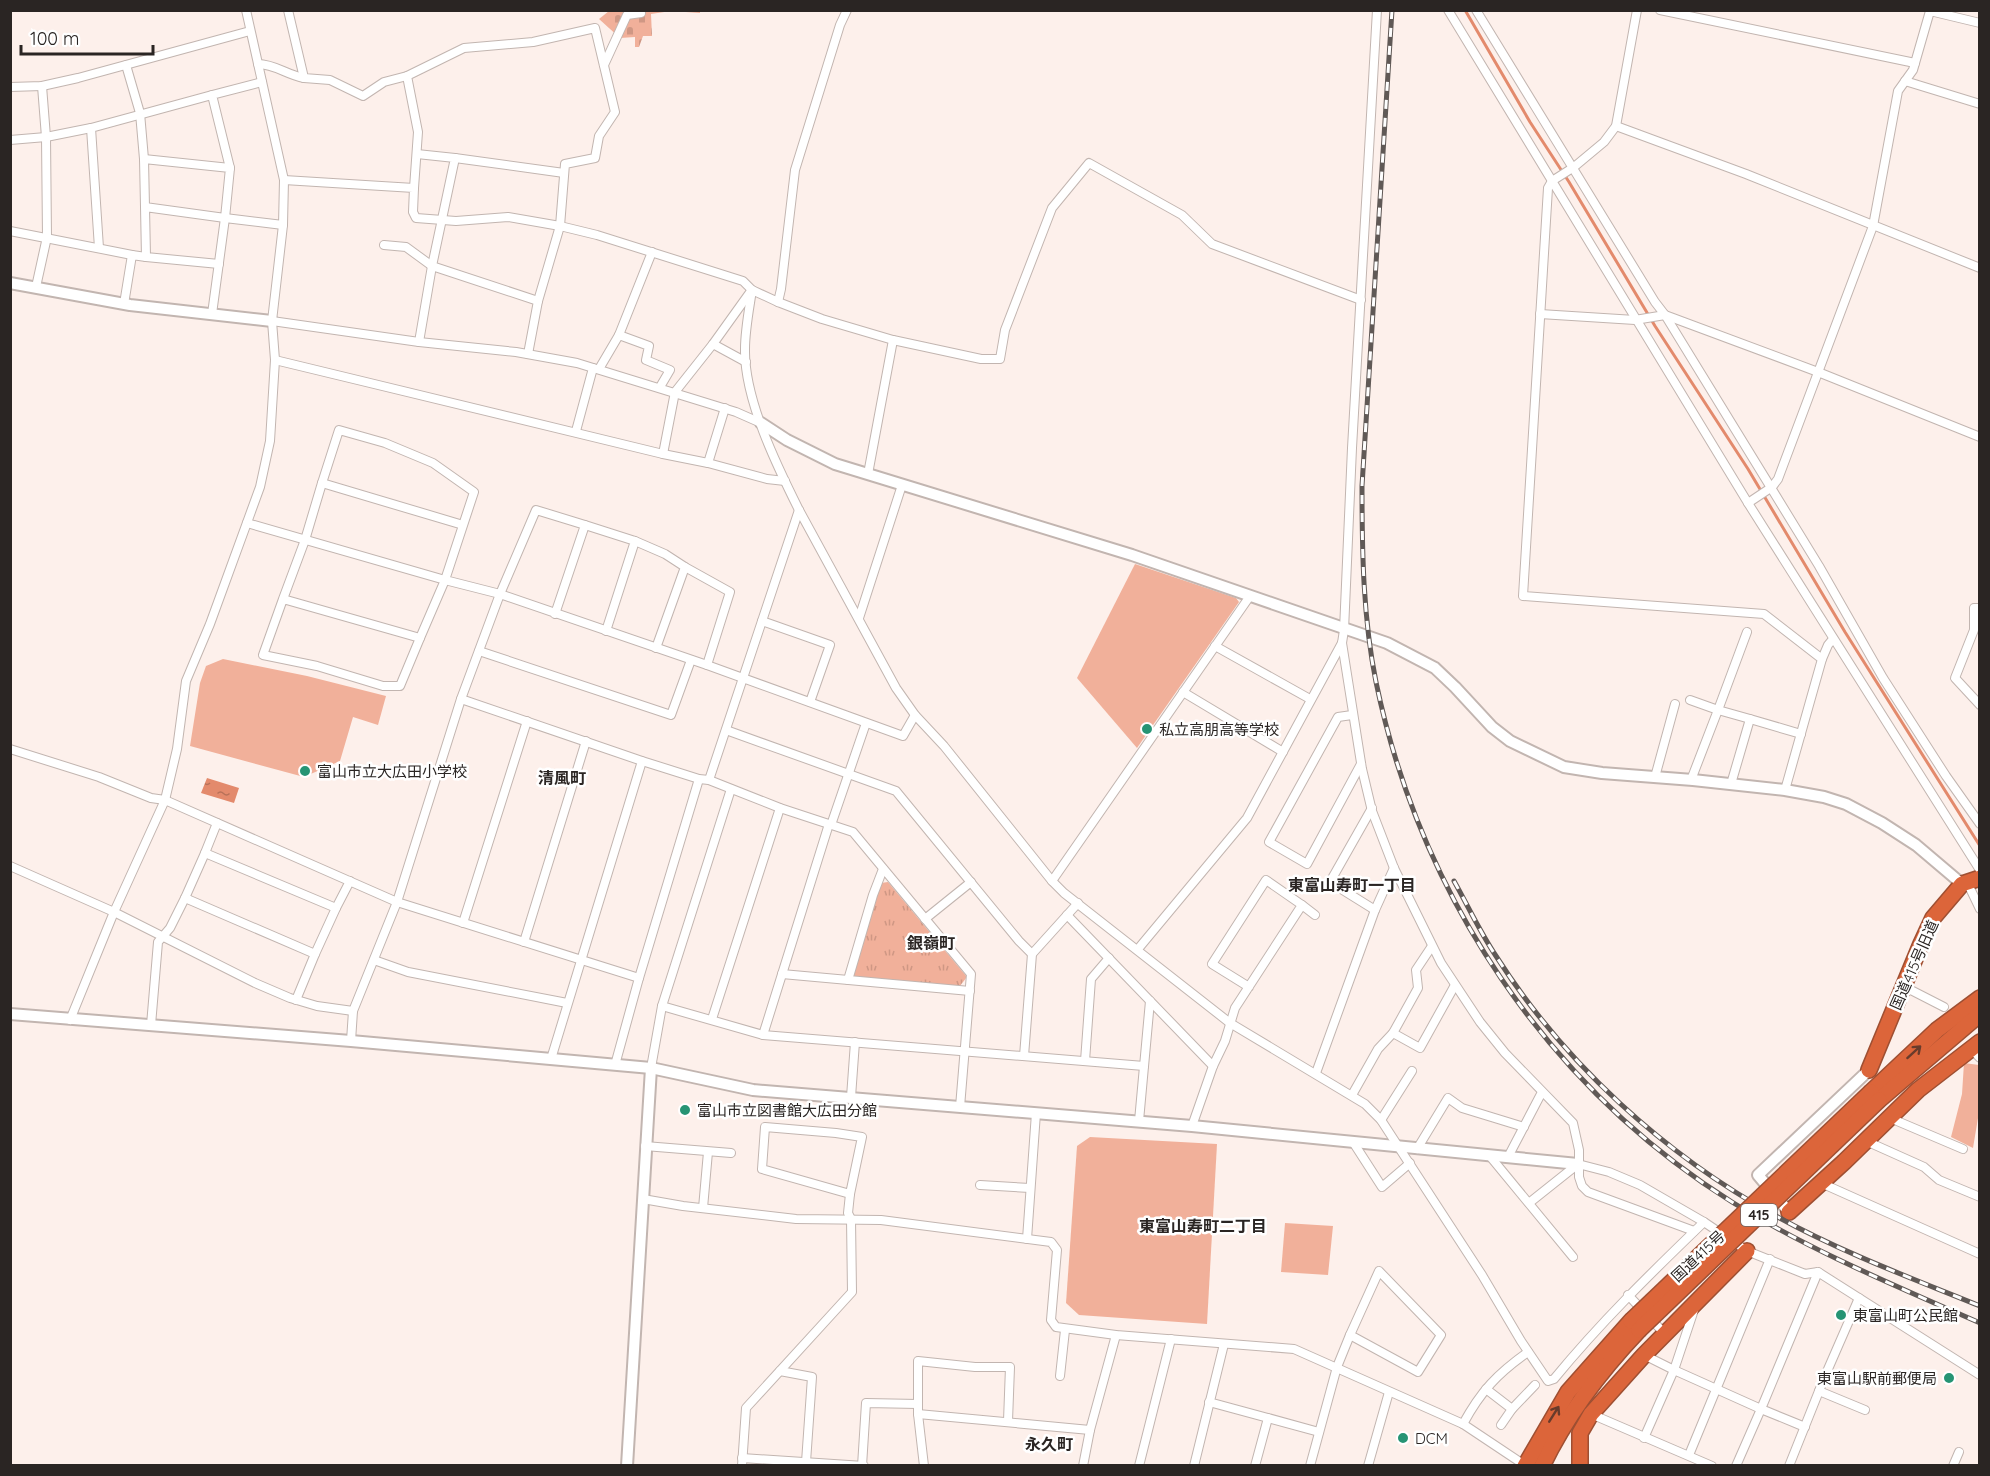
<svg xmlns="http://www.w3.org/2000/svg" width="1990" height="1476" font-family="Quicksand,'Noto Sans JP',sans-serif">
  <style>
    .green { fill: #f1b09a }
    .cemetery { fill: url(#cemetery-stones) }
    .park { fill: url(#park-tufts) }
    .water { fill: url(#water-ripples) }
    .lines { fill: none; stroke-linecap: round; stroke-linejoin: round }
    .stream { stroke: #e38a6c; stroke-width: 3 }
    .street-casing { stroke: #c2b5b0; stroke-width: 10 }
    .secondary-casing { stroke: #c2b5b0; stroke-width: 14 }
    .highway-casing { stroke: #9e4f32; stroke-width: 18 }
    .street { stroke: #fff; stroke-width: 8 }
    .secondary { stroke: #fff; stroke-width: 10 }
    .highway { stroke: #dc653a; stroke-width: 15 }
    .rail-casing { stroke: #605956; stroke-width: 5 }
    .rail { stroke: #fff; stroke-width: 3; stroke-dasharray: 9; stroke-linecap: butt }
    .highway-bridge-casing { stroke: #9e4f32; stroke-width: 18; stroke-linecap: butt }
    .highway-bridge { stroke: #dc653a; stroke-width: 15 }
    .oneway { stroke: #683b2b }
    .poi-dot { fill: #269474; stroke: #fff; stroke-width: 2 }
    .labels { text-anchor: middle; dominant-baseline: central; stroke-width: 5; stroke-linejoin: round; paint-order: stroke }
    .shield { fill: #fff; stroke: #6a6665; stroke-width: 1.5 }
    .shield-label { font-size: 14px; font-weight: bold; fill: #2a2523 }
    .poi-label { font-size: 15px; fill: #2a2523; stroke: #fff; text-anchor: start }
    .street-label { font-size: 15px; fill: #2a2523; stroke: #fff }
    .neighbourhood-label { font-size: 16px; font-weight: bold; fill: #2a2523; stroke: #fff }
  </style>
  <defs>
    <pattern id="cemetery-stones" width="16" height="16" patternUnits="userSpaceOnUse" patternTransform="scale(1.5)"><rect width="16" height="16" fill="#f1b09a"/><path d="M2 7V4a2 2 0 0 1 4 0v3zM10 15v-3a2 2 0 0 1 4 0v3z" fill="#cf9784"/></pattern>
    <pattern id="park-tufts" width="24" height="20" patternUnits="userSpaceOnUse" patternTransform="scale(1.5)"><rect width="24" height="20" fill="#f1b09a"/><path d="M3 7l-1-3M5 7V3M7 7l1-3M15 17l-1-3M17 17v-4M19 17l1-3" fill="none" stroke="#cf9784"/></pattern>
    <pattern id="water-ripples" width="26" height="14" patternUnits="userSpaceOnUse" patternTransform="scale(1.5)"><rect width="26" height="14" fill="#e38a6c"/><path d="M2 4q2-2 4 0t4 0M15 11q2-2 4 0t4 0" fill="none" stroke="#b87158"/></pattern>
  </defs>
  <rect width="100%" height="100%" fill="#fdf0eb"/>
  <g class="green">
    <path d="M1135,564L1236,598L1239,602L1137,748L1077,678Z"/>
    <path d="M223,659L307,676L386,696L378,725L353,717L340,761L304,777L190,746L200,683L206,666Z"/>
    <path d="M1964,1063L1979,1065L1980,1067V1106L1973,1148L1951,1137L1962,1094Z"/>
    <path d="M1090,1137L1217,1144L1207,1324L1079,1315L1066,1303L1077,1146Z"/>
    <path d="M1285,1223L1333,1226L1328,1275L1281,1272Z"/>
  </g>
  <path class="cemetery" d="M609,11H700V13L671,11L651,14L652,36H643L639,47H635V37L620,38L599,19Z"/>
  <path class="park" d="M888,882L967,977L959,987L852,978L881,883Z"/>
  <path class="water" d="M207,778L239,788L234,803L201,793Z"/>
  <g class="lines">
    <path class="stream" d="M1465,10L1530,122L1569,182L1655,326L1748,469L1845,632L1980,846"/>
    <g class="street-casing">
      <g id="street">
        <path d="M288,10L304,78L330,80L363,96L384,82L407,76"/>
        <path d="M1448,10L1748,503L1980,870"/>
        <path d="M1476,10L1655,302L1665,315L1819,566L1883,678L1946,776L1980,824"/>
        <path d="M1637,10L1616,126L1604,142L1574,167L1552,181L1548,188L1523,596L1764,614L1822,659L1785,790"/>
        <path d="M1660,10L1915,63"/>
        <path d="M258,64C275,64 287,75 304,78"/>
        <path d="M126,65L140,113L144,159"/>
        <path d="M604,65L627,15L641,13"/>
        <path d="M1905,81L1980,104"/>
        <path d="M10,87L42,86L78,78L250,31"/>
        <path d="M1616,126L1746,174L1980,268"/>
        <path d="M10,140L46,137L91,128"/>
        <path d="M417,154L455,158L432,266L419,342"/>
        <path d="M455,158L564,173"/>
        <path d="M230,168L212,95L262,82"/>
        <path d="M284,180L414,188L413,212L416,218L456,221L508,217L560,226L597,235L743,281L752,290L778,302L781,289L795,170L840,25L847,10"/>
        <path d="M414,188L418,132L407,76L464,48L533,42L595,28L615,112L599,136L595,158L565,164L560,226L538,301"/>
        <path d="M145,207L144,159L230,168L225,218L145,207L146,257L219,264"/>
        <path d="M10,231L132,255"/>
        <path d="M384,245L406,247L432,266L538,301L528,354"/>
        <path d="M99,248L91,128L212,95"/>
        <path d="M36,287L47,237L46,137L42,86"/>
        <path d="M752,290C749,310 745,330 745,349C744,399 777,466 799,510L896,688L915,715L944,746L1052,881L1064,893L1230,1023L1365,1104L1381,1120L1482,1275L1521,1341L1548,1381L1554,1379C1600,1323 1651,1273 1704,1222"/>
        <path d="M778,302L822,319L893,340L868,474"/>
        <path d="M124,304L132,255L146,257"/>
        <path d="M212,314L225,218L283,225"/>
        <path d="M1540,314L1635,320L1665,315L1818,372L1980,437"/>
        <path d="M272,321L419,342L516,352L577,363L736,412L761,423"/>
        <path d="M619,335L652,252"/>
        <path d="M893,340L981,359H1000L1005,330L1052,208L1089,163L1182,215L1212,244L1361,300"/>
        <path d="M713,344L751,291"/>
        <path d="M275,360L663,454L708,463L767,479L785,481"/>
        <path d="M599,369L619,335L649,346L646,360L670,370L660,387"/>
        <path d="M576,431L593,368"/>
        <path d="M663,454L675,392L713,344L746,362"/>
        <path d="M708,463L725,408"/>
        <path d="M1748,503L1772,487L1778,479L1873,226L1898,91L1913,70L1930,11L1980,23"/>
        <path d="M247,523L445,580L420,638"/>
        <path d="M463,525L322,483L339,430L385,443L433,463L474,492L445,580L500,594L536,510L585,525L555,614"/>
        <path d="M585,525L635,541L606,631"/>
        <path d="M635,541L665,554L685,567L656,648"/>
        <path d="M685,567L730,592L707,665"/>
        <path d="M283,599L263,655L317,666L383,686H400L420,638L283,599L305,540L322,483"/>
        <path d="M1980,608H1974V630L1955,678L1980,705"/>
        <path d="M859,618L902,485"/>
        <path d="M762,621L830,645L810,702"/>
        <path d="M1342,643L1362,769L1372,811L1394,868L1441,963L1480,1022L1505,1053L1573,1123L1579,1150V1177L1582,1186L1588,1192L1694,1231"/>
        <path d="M1215,646L1310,699"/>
        <path d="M479,651L671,715L691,660"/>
        <path d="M1822,659L1828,645L1833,639"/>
        <path d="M1183,692L1283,752"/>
        <path d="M461,699L642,761L699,779L709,780L780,808L853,832L971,974L960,1107"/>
        <path d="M1690,700L1718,710L1691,780"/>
        <path d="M1352,715L1338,717L1269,842L1307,864L1361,764"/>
        <path d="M1750,719L1801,734"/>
        <path d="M726,730L896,791L1019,941L1032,954"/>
        <path d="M10,749L99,777L151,798L165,800L397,902L639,978L615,1065"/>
        <path d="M1655,777L1675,704"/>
        <path d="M709,780L799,510"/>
        <path d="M1731,784L1750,719L1718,710L1747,632"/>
        <path d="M1372,808L1330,882L1375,910"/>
        <path d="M831,825L866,723"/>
        <path d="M205,853L217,823"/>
        <path d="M10,866L114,912L255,983L290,998L317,1006L353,1011"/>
        <path d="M1052,881L1250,596"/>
        <path d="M1967,882L1980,909"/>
        <path d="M185,898L205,853L336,908L315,954"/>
        <path d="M1302,905L1315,915"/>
        <path d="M336,908L350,881"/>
        <path d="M1067,915L1213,1066"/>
        <path d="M925,919L971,882"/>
        <path d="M463,923L527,721"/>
        <path d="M524,942L586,741"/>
        <path d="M1138,949L1247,818L1342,643L1344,630L1352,448L1377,10"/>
        <path d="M374,960L408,972L567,1003"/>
        <path d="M782,974L970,991"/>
        <path d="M639,978L699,779"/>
        <path d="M848,980L873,895L883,869"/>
        <path d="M1903,986L1944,1007"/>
        <path d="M662,1006L763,1035L1144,1066"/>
        <path d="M712,1019L780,808"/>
        <path d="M70,1020L114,912L165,800L177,749L186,681L210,624L260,487L270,441L275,360L272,321L283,225L284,180L246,10"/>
        <path d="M151,1025L158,942L170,928L185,898L315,954L296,1000"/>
        <path d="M1393,1033L1420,1048L1455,985"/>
        <path d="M763,1035L829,824"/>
        <path d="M351,1041L353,1011L397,902L461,699L500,594L707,665L903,736L915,715"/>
        <path d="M1971,1049L1980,1058"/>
        <path d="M1024,1056L1032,954L1078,903"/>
        <path d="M551,1059L642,761"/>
        <path d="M1085,1061L1091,979L1109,958"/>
        <path d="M651,1068L662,1006L731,789"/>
        <path d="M1316,1073L1375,910L1394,868"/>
        <path d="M1352,1095L1378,1049L1393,1033L1418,988L1416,970L1432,946"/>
        <path d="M851,1097L855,1042"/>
        <path d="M1890,1118L1963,1149"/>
        <path d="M1381,1120L1412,1071"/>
        <path d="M1139,1121L1150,1001"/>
        <path d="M1192,1126L1213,1066L1225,1041L1235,1008L1302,905L1266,880L1212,964L1249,987"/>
        <path d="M765,1127L836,1133L862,1137L850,1194L762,1169Z"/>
        <path d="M1866,1141L1924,1167L1939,1180L1980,1197"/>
        <path d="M1353,1142L1382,1187L1410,1163"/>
        <path d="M645,1146L731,1153"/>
        <path d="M1417,1149L1448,1098L1462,1108L1524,1127"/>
        <path d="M1489,1155L1573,1257"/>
        <path d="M1508,1157L1542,1092"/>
        <path d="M1578,1164L1609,1172L1640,1185L1704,1222L1747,1251L1805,1274L1818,1272L1980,1375"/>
        <path d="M1821,1183L1980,1254"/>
        <path d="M980,1185L1030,1188"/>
        <path d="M643,1199L683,1206L796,1219L881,1220L1051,1242L1057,1250L1051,1320L1056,1327L1116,1335L1294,1349L1463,1424L1526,1466"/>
        <path d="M1529,1203L1578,1164"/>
        <path d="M703,1208L708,1152"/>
        <path d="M1027,1239L1036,1113"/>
        <path d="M1379,1271L1441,1335L1418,1372L1350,1335Z"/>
        <path d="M1628,1295L1665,1334"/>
        <path d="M1644,1355L1674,1370L1695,1307"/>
        <path d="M780,1371L812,1377L806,1462"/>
        <path d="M1060,1376L1065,1330"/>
        <path d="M1486,1389L1512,1409L1501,1425"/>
        <path d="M1819,1391L1865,1410"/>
        <path d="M1209,1402L1268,1418"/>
        <path d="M1512,1409L1535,1385"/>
        <path d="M918,1414L1090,1430"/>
        <path d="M1591,1414L1712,1466"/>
        <path d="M1463,1424C1481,1391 1497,1374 1528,1352"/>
        <path d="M1805,1427L1761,1409L1818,1272"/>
        <path d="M1644,1438L1674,1370L1761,1409L1736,1466"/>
        <path d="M1689,1455L1770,1259"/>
        <path d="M742,1458L864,1466"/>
        <path d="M742,1466L746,1408L852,1292L851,1219L848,1213L850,1194"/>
        <path d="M862,1466L866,1403L918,1404"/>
        <path d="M924,1466L918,1414V1361L975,1367H1010L1008,1421"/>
        <path d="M1083,1466L1090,1430L1116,1335"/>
        <path d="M1139,1466L1171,1339"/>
        <path d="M1194,1466L1224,1344"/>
        <path d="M1255,1466L1268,1418L1319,1432"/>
        <path d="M1310,1466L1337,1367L1350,1335"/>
        <path d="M1368,1466L1389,1392"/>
        <path d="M1789,1466L1825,1376L1859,1298"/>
        <path d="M1953,1466L1959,1452"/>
      </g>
    </g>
    <g class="secondary-casing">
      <g id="secondary">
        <path d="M10,283L130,305L272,321"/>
        <path d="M761,423L787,440L835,464L1132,555L1387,643L1435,668L1455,687L1492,727L1510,741L1564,767L1602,773L1693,780L1785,790L1824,797L1846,804L1882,823L1916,845L1962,884"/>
        <path d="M10,1014L351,1041L651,1068L753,1090L1192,1126L1578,1164"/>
        <path d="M1789,1212L1758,1175L1869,1070"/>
        <path d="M627,1466L651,1068"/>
      </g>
    </g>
    <g class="highway-casing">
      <g id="highway">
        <path d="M1869,1070L1921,944L1933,918L1962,884L1980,878"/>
        <path d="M1871,1092L1937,1030L1980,998"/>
        <path d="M1879,1100L1980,1014"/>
        <path d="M1789,1212L1844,1162L1918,1090L1980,1042"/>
        <path d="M1525,1466L1568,1392L1631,1321"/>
        <path d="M1542,1466C1567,1414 1600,1371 1639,1330"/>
        <path d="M1580,1466V1433L1591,1414L1644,1355L1747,1251"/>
      </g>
    </g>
    <use href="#street" class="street"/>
    <use href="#secondary" class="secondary"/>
    <use href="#highway" class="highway"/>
    <g class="rail-casing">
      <g id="rail">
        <path d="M1392,10L1362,486C1362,551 1363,618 1376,682C1420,895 1547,1086 1732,1202C1809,1250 1896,1286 1980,1323"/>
        <path d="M1454,881C1468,906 1480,932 1496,956C1564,1063 1665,1155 1776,1216C1841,1252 1911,1278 1980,1306"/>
      </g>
    </g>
    <use href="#rail" class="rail"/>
    <g class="highway-bridge-casing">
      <g id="highway-bridge">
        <path d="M1631,1321L1871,1092"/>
        <path d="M1639,1330L1879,1100"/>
      </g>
    </g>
    <use href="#highway-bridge" class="highway-bridge"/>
  </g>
  <defs><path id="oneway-shaft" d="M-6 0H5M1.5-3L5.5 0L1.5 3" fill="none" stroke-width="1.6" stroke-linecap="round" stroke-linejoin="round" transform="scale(1.5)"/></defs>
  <g class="oneway">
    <use href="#oneway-shaft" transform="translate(1914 1052) rotate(-42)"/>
    <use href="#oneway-shaft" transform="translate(1554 1414) rotate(-58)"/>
  </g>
  <g class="poi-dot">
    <circle cx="1147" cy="729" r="6"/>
    <circle cx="305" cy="771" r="6"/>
    <circle cx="685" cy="1110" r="6"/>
    <circle cx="1841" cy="1315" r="6"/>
    <circle cx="1949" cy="1378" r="6"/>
    <circle cx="1403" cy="1438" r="6"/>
  </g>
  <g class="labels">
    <rect class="shield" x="1741" y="1204" width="36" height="22" rx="4.5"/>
    <g class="shield-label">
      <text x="1759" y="1215">415</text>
    </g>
    <g class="poi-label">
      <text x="1159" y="729">私立高朋高等学校</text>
      <text x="317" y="771">富山市立大広田小学校</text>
      <text x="697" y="1110">富山市立図書館大広田分館</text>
      <text x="1853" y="1315">東富山町公民館</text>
      <text x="1937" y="1378" text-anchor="end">東富山駅前郵便局</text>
      <text x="1415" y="1438">DCM</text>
    </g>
    <g class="street-label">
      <text transform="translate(1914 965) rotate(-66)">国道415号旧道</text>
      <text transform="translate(1698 1256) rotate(-43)">国道415号</text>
    </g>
    <g class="neighbourhood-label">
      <text x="562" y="778">清風町</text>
      <text x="1352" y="885">東富山寿町一丁目</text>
      <text x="931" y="943">銀嶺町</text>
      <text x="1203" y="1226">東富山寿町二丁目</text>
      <text x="1049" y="1444">永久町</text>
    </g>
  </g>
  <rect width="1990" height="1476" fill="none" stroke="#2a2523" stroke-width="24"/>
  <path d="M21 45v9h132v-9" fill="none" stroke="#2a2523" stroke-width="3"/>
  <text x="30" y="45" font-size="18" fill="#2a2523" stroke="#ffffff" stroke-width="4.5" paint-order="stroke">100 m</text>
</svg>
